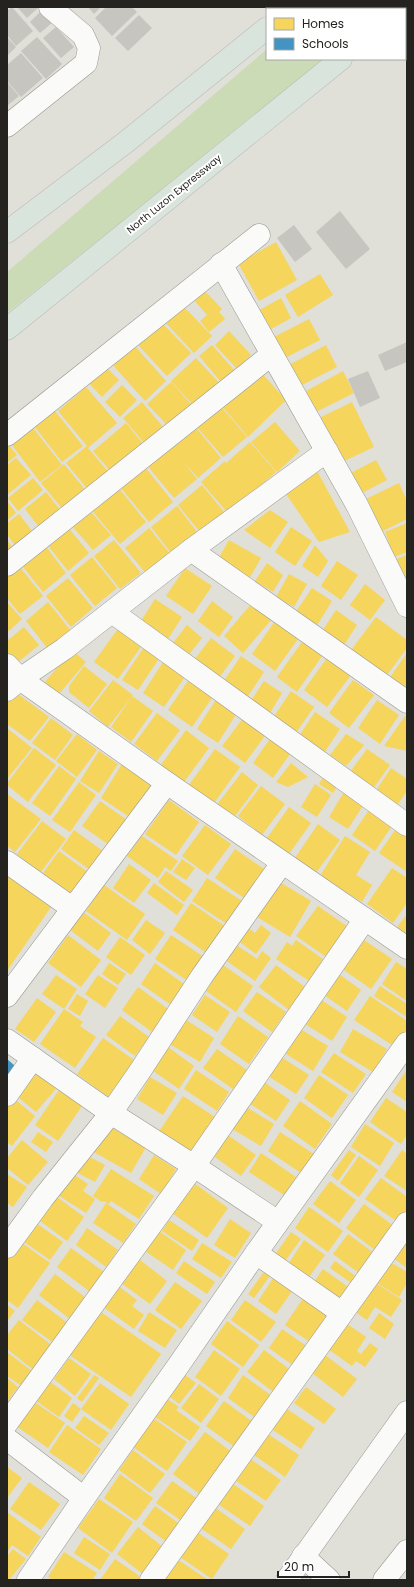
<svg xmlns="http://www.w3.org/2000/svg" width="414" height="1587" font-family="Poppins,sans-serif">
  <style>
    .green { fill: #cbdbb6 }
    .homes { fill: #f6d55c }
    .schools { fill: #4393c3 }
    .building { fill: #c6c5bf }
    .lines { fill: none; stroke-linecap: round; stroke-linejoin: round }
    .minor-casing { stroke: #989893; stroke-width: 23 }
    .highway-casing { stroke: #bcbbb7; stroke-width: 23 }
    .minor { stroke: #fafaf9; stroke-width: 22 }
    .highway { stroke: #d9e4dc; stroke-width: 22 }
    .labels { text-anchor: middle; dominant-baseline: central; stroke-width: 4; stroke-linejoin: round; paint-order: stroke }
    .street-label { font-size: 10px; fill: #24231f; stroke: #fff }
  </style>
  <rect width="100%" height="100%" fill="#e0dfd8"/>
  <g class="green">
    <path d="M318,7H393L390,9H315Z"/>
    <path d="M267,49V59H328L7,313V272Z"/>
  </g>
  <g class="homes">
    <path d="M276,242L297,280L259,301L238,263Z"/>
    <path d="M320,274L333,295L298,317L285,295Z"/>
    <path d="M204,290L222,309L219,312L225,319L209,332L200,321L207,315L194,300Z"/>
    <path d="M281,298L291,318L264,333L254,313Z"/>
    <path d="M183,306L212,336L194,353L166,323Z"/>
    <path d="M309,319L320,340L283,359L272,338Z"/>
    <path d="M162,323L191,353L167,376L138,345Z"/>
    <path d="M229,331L251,355L237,369L215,345Z"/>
    <path d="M133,344L166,381L145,401L112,364Z"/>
    <path d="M212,345L235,371L222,383L199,356Z"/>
    <path d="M326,345L337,367L300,386L289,365Z"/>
    <path d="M196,358L220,384L195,407L171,381Z"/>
    <path d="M104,365L119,380L102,397L87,381Z"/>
    <path d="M259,370L286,400L248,437L221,405Z"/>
    <path d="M343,371L354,393L316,412L306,391Z"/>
    <path d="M171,382L192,405L169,427L147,404Z"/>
    <path d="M122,385L137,400L120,417L105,402Z"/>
    <path d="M86,387L117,423L88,448L111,475L90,492L66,463L87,446L58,411Z"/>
    <path d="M142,402L164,428L145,444L123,418Z"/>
    <path d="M352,402L374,447L340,463L319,418Z"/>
    <path d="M219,404L247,437L223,457L195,425Z"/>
    <path d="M51,406L83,446L62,462L31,422Z"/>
    <path d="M275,422L300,451L277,472L251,442Z"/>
    <path d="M126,423L144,445L112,473L93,451Z"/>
    <path d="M30,424L62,465L40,482L9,441Z"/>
    <path d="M193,424L221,458L198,478L182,460L197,479L174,498L145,463Z"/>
    <path d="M250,442L276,472L252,493L251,492L227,512L201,482L225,461L226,463Z"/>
    <path d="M7,443L17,455L7,463Z"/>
    <path d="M16,458L31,475L7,495V465Z"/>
    <path d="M376,460L387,480L360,494L349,474Z"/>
    <path d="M64,464L87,492L64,511L41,483Z"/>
    <path d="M145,467L173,502L149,522L120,487Z"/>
    <path d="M316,469L350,532L319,542L284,491Z"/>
    <path d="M33,478L43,490L18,511L8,498Z"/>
    <path d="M399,483L407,501V519L381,532L366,499Z"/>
    <path d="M202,485L228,517L204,537L178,505Z"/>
    <path d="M117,486L146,522L120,544L90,508Z"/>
    <path d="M46,492L61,511L39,527L25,509Z"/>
    <path d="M7,501L16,513L7,520Z"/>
    <path d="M177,506L201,537L175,558L151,527Z"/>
    <path d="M270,510L288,522L270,548L244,530Z"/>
    <path d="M91,512L111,535L93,550L73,527Z"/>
    <path d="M19,514L32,531L15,545L7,535V523Z"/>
    <path d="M407,523V552L394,557L385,532Z"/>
    <path d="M67,526L89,553L68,571L46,543Z"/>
    <path d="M291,527L312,541L295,566L275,552Z"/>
    <path d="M149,528L172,556L148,576L125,548Z"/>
    <path d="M7,540L13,548L7,553Z"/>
    <path d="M114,540L141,573L120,589L94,556Z"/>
    <path d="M229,540L261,558L249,579L217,561Z"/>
    <path d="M44,544L66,573L43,592L20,563Z"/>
    <path d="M315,545L328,561L318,577L302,566Z"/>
    <path d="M407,555V585L394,560Z"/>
    <path d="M92,557L117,588L95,606L70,575Z"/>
    <path d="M337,561L358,575L341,600L321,586Z"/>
    <path d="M267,563L283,575L273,592L255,581Z"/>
    <path d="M19,566L43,596L20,614L7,598V575Z"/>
    <path d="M185,568L212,586L193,614L166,596Z"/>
    <path d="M289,574L307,584L294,607L276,597Z"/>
    <path d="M68,578L93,608L71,627L46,596Z"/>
    <path d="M365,584L385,600L370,620L350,605Z"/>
    <path d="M312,588L332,601L316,627L295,613Z"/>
    <path d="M155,599L182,617L164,645L137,627Z"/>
    <path d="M212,601L233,617L219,637L198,621Z"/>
    <path d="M7,602L22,619L9,631L7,629Z"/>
    <path d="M48,602L71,631L48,649L26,621Z"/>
    <path d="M252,603L271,620L243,653L224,636Z"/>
    <path d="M336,610L357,625L344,645L322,631Z"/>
    <path d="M376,617L407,640V648L387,675L352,649Z"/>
    <path d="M275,621L298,639L275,671L252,654Z"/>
    <path d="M187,625L202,638L184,661L169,648Z"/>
    <path d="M120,626L143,644L118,679L94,662Z"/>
    <path d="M24,627L39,645L12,667L7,661V641Z"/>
    <path d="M211,638L235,656L215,683L191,664Z"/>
    <path d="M302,642L322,656L297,692L277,677Z"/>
    <path d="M144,647L160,657L138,690L122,680Z"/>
    <path d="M72,650L86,662L59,694L45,682Z"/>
    <path d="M407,653V694L388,680Z"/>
    <path d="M241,656L264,672L244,702L221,685Z"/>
    <path d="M327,658L351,675L327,707L304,690Z"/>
    <path d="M165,659L187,674L164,707L143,693Z"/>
    <path d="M84,666L107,684L89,708L69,692V686Z"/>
    <path d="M192,675L216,692L192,727L168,710Z"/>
    <path d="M113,680L133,695L108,727L89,711Z"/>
    <path d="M353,680L374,695L349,728L329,713Z"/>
    <path d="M264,681L282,693L267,718L248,705Z"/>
    <path d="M14,691L49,717L30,741L7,724V701Z"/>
    <path d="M291,691L314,707L293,737L271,721Z"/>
    <path d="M219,695L240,708L218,743L197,729Z"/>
    <path d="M132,696L153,711L131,742L111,727Z"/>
    <path d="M377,700L399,715L380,744L358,728Z"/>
    <path d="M315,712L340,729L324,753L299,736Z"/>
    <path d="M157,713L180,730L157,761L134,744Z"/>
    <path d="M247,713L269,730L245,763L222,746Z"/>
    <path d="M405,716L407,718V751L384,746Z"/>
    <path d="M51,718L73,735L55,760L32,743Z"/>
    <path d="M7,728L32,748L7,779Z"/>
    <path d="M186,730L209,748L184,782L161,765Z"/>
    <path d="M77,734L97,750L77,777L56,761Z"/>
    <path d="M346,734L364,745L346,766L330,755Z"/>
    <path d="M272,736L292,751L273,778L253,763Z"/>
    <path d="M34,748L56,765L28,802L7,785V783Z"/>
    <path d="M215,749L240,767L214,803L189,785Z"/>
    <path d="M367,749L390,765L370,793L347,776Z"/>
    <path d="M99,751L118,764L99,793L80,781Z"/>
    <path d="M123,762L154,782L131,818L101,798Z"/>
    <path d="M291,763L308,777L288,787L276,782Z"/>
    <path d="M59,766L76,779L50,816L32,803Z"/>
    <path d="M391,768L407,779V791L396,807L375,792Z"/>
    <path d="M328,770L342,779L333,793L319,784Z"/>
    <path d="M242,772L258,785L233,819L216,806Z"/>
    <path d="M79,782L96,795L70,832L52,820Z"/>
    <path d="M315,784L331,795L317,817L301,807Z"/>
    <path d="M261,786L285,804L262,835L238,816Z"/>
    <path d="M344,792L364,804L348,829L329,817Z"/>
    <path d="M7,794L41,819L15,852L7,846Z"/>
    <path d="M169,800L199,822L176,855L145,834Z"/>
    <path d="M100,801L127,820L109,845L82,826Z"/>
    <path d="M373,804L396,820L375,851L352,835Z"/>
    <path d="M289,807L311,823L289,854L267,838Z"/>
    <path d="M42,821L66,839L40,873L17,854Z"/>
    <path d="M400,823L407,828V872L379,853Z"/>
    <path d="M318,824L340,840L316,873L295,858Z"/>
    <path d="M205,825L231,844L208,875L182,856Z"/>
    <path d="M74,830L107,854L94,873L61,849Z"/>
    <path d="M142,836L178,861L171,871L165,867L158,878L127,856Z"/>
    <path d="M345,836L370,852L356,875L372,885L362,902L320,876Z"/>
    <path d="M235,849L267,871L247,900L215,878Z"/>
    <path d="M59,851L89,873L71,898L41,876Z"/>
    <path d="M182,859L195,868L186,880L173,872Z"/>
    <path d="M129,864L151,880L134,903L113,888Z"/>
    <path d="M392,868L407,878V903L393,923L367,904Z"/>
    <path d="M166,871L193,890L184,902L158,882Z"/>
    <path d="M7,876L51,907L7,971Z"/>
    <path d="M207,878L242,901L227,924L192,901Z"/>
    <path d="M278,881L311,901L290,937L257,917Z"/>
    <path d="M154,883L184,905L177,915L147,893Z"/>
    <path d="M104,885L145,914L127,940L86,911Z"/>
    <path d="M191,903L226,927L208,954L173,930Z"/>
    <path d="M318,906L351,929L329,959L296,936Z"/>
    <path d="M83,912L111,933L98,951L70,930Z"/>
    <path d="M407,914V941L394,931Z"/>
    <path d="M146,920L165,933L150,954L132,940Z"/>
    <path d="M261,925L271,933L256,954L237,940L247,927L255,933Z"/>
    <path d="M68,935L101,960L81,987L48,963Z"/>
    <path d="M171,935L210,961L194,985L155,959Z"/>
    <path d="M120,937L145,955L131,975L106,957Z"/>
    <path d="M361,938L392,959L371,989L341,968Z"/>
    <path d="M296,940L323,959L309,981L276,959L287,942L292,946Z"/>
    <path d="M235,944L257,959L262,951L271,958L255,981L224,959Z"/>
    <path d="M396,962L407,969V1001L382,984Z"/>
    <path d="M109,963L126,974L118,985L102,974Z"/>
    <path d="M155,963L188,987L174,1007L141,984Z"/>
    <path d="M223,965L253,986L236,1012L206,991Z"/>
    <path d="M276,965L306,988L289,1010L259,987Z"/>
    <path d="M339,974L361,990L347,1011L324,995Z"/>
    <path d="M56,975L77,989L64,1009L42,994Z"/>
    <path d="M98,975L118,988L105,1008L85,994Z"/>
    <path d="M380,986L407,1004V1017L374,996Z"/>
    <path d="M138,987L168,1009L152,1032L122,1010Z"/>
    <path d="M257,992L286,1012L272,1032L243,1011Z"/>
    <path d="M77,994L88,1001L80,1016L68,1009Z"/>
    <path d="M205,995L230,1012L217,1032L192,1015Z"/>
    <path d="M370,996L407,1021V1028L395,1047L354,1020Z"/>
    <path d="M37,998L56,1012L34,1042L15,1029Z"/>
    <path d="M320,999L347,1017L332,1041L305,1024Z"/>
    <path d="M64,1009L83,1022L80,1026L96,1037L75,1068L40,1044Z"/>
    <path d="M120,1016L149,1037L135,1056L106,1035Z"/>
    <path d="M238,1016L268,1037L249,1064L220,1044Z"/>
    <path d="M183,1018L214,1038L200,1062L168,1043Z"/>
    <path d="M297,1027L328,1046L313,1071L283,1052Z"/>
    <path d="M353,1029L387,1049L373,1072L340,1052Z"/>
    <path d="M103,1038L134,1060L108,1097L77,1074Z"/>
    <path d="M165,1045L194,1066L179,1089L149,1068Z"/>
    <path d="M217,1049L247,1070L233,1089L203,1068Z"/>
    <path d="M334,1053L366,1074L353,1093L321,1072Z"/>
    <path d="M278,1055L309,1075L296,1094L265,1074Z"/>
    <path d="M36,1065L60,1084L36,1112L13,1093Z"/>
    <path d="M196,1070L229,1092L217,1111L184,1089Z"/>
    <path d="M406,1071L407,1072V1102L392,1092Z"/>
    <path d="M319,1075L348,1095L332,1118L304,1098Z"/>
    <path d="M150,1077L177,1093L163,1115L137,1099Z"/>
    <path d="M264,1082L290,1100L276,1121L249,1103Z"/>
    <path d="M59,1090L82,1106L58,1141L35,1125Z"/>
    <path d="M183,1096L218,1119L192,1157L158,1133Z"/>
    <path d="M12,1097L35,1116L12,1146L7,1142V1103Z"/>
    <path d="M386,1098L407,1112V1135L401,1144L370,1122Z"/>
    <path d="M300,1101L332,1124L315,1149L283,1126Z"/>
    <path d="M246,1107L274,1124L261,1146L232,1129Z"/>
    <path d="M365,1124L394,1143L380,1166L351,1147Z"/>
    <path d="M107,1125L146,1147L131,1173L92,1151Z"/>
    <path d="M38,1132L53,1142L46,1152L31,1142Z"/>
    <path d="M280,1132L314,1154L301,1173L268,1151Z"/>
    <path d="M225,1133L256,1155L241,1176L211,1154Z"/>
    <path d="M22,1140L48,1162L28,1185L7,1168V1158Z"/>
    <path d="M349,1150L356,1155L338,1181L331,1175Z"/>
    <path d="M402,1150L407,1154V1191L384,1176Z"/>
    <path d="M261,1153L296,1177L284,1195L249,1172Z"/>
    <path d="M84,1154L105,1165L95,1182L74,1171Z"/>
    <path d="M154,1155L176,1169L161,1194L139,1179Z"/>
    <path d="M359,1156L378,1170L359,1197L340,1183Z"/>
    <path d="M111,1169L154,1196L139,1219L111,1201L109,1204L103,1201L102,1202L93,1196Z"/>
    <path d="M67,1170L88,1184L83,1191L95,1199L86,1213L53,1192Z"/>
    <path d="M7,1174L27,1187L13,1207L7,1203Z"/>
    <path d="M381,1178L407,1197V1212L399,1223L365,1199Z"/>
    <path d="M330,1181L356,1200L339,1223L313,1204Z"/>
    <path d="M194,1183L228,1208L207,1238L172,1213Z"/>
    <path d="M53,1194L84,1217L67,1241L36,1218Z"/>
    <path d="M106,1203L136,1224L123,1243L93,1223Z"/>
    <path d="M364,1204L398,1229L379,1253L346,1228Z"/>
    <path d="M309,1207L343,1231L328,1252L295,1228Z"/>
    <path d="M230,1219L251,1233L235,1258L214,1245Z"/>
    <path d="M169,1220L199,1240L192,1251L162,1231Z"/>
    <path d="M33,1221L63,1242L50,1260L20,1239Z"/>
    <path d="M87,1228L118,1250L106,1267L76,1245Z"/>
    <path d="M156,1229L186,1250L173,1270L142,1249Z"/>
    <path d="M291,1232L301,1239L282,1265L272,1259Z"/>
    <path d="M348,1234L378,1256L363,1276L333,1254Z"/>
    <path d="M407,1239V1268L393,1258Z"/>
    <path d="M18,1240L50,1263L18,1308L7,1300V1256Z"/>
    <path d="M304,1240L325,1255L307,1280L287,1266Z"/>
    <path d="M202,1243L232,1262L221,1278L192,1259Z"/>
    <path d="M71,1248L104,1272L89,1291L57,1267Z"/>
    <path d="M135,1256L167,1281L150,1304L117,1280Z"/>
    <path d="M184,1261L215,1282L207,1294L176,1273Z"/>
    <path d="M335,1261L361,1280L357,1287L330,1268Z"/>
    <path d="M390,1262L407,1272V1283L399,1297L377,1283Z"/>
    <path d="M266,1269L272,1273L254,1298L248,1294Z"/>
    <path d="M323,1269L351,1289L340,1306L312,1285Z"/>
    <path d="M55,1274L86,1298L70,1319L39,1295Z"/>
    <path d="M276,1274L295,1287L276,1314L258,1301Z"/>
    <path d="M371,1280L402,1300L391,1317L375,1307L367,1320L352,1310Z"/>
    <path d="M175,1282L202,1301L181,1329L155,1310Z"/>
    <path d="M114,1283L137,1300L132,1306L144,1315L134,1329L99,1304Z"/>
    <path d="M304,1297L336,1319L317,1347L285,1325Z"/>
    <path d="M37,1300L69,1324L55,1344L22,1320Z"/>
    <path d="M245,1300L276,1322L261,1342L231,1320Z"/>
    <path d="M7,1305L15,1311L7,1321Z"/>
    <path d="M98,1310L161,1354L131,1397L68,1354Z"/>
    <path d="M149,1312L177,1330L165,1348L138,1331Z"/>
    <path d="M379,1313L394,1324L385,1339L369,1328Z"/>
    <path d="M19,1320L54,1347L35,1371L7,1349V1335Z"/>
    <path d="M227,1321L259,1345L243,1367L211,1344Z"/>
    <path d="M343,1321L366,1337L357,1351L361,1354L370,1343L378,1349L365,1367L356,1361L352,1366L325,1347Z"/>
    <path d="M282,1329L312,1350L298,1369L269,1348Z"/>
    <path d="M214,1350L240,1369L221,1396L195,1377Z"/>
    <path d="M264,1350L297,1375L280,1397L247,1372Z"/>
    <path d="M7,1352L33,1372L22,1386L7,1376Z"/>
    <path d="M325,1355L357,1379L343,1397L312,1373Z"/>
    <path d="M69,1358L91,1374L75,1396L54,1379Z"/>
    <path d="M94,1375L99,1378L82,1402L77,1398Z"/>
    <path d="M185,1375L196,1383L179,1404L169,1396Z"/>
    <path d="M243,1375L276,1399L260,1421L228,1398Z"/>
    <path d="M7,1378L18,1387L7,1402Z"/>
    <path d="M49,1381L72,1398L59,1417L35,1400Z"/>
    <path d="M100,1383L129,1404L111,1430L81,1409Z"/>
    <path d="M199,1384L219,1399L201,1423L181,1408Z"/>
    <path d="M306,1387L336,1409L324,1424L294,1403Z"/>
    <path d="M167,1399L179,1407L176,1410L200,1427L190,1441L155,1417Z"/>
    <path d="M33,1401L65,1423L48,1448L16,1426Z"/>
    <path d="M224,1401L257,1425L239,1450L206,1426Z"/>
    <path d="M73,1403L81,1409L72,1422L64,1416Z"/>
    <path d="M284,1407L315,1428L301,1449L270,1428Z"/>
    <path d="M84,1416L109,1433L99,1445L75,1428Z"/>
    <path d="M153,1418L187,1442L167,1471L133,1447Z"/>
    <path d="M67,1425L101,1449L83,1475L49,1452Z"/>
    <path d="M205,1432L237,1456L205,1498L173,1474Z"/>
    <path d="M268,1434L299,1455L285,1477L254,1455Z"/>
    <path d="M133,1450L165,1474L150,1493L119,1470Z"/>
    <path d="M249,1458L281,1480L266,1501L235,1480Z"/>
    <path d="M7,1467L22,1478L7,1498Z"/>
    <path d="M120,1474L153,1498L136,1521L104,1498Z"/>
    <path d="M172,1481L202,1502L186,1524L156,1503Z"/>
    <path d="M229,1481L264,1506L250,1526L215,1502Z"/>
    <path d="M29,1482L60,1504L41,1530L10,1509Z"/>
    <path d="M99,1499L133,1522L112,1553L78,1528Z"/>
    <path d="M210,1504L245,1529L231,1549L196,1525Z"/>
    <path d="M155,1506L185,1528L172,1546L142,1524Z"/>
    <path d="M8,1513L41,1537L28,1556L12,1545L8,1551L7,1550V1514Z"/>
    <path d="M138,1527L169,1552L148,1578L117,1554Z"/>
    <path d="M194,1530L229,1554L212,1579L177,1555Z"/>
    <path d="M84,1537L110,1554L100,1570L74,1553Z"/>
    <path d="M13,1549L26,1559L9,1580H7V1556Z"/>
    <path d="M64,1552L97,1573L92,1580H53L48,1577Z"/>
    <path d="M174,1557L208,1580H159Z"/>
    <path d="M115,1559L145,1580H100Z"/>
  </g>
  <path class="schools" d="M7,1059L15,1066L7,1076Z"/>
  <g class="building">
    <path d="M12,7L33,31L16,46L7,35V11Z"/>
    <path d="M17,7H39L27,18Z"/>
    <path d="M88,7H101L94,14Z"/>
    <path d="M106,7H132L137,12L112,36L95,18Z"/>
    <path d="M42,10L53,22L40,33L30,22Z"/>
    <path d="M139,15L152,28L128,51L115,38Z"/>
    <path d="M56,27L74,47L61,58L43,38Z"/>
    <path d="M7,37L16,47L7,56Z"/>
    <path d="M37,37L62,64L46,79L21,51Z"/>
    <path d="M21,53L43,78L21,97L7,81V65Z"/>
    <path d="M7,82L19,96L7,106Z"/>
    <path d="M340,211L370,249L346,269L316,232Z"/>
    <path d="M294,225L312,249L295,262L277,238Z"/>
    <path d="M407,342V362L385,371L378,355Z"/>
    <path d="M368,371L380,398L360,407L348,379Z"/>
  </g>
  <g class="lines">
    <g class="minor-casing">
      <g id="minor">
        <path d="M7,126L86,63L89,48L83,35L50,7"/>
        <path d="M221,264L357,505L407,606"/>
        <path d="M7,435L259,235"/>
        <path d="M191,550L407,702"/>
        <path d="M7,565L271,355"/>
        <path d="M112,612L407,825"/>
        <path d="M7,665L20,679L167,783L407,948"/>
        <path d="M7,690L20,679L64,649L191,550L327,451"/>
        <path d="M7,862L72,908"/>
        <path d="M7,996L167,783"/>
        <path d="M7,1040L111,1113L194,1166L278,1222"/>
        <path d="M7,1095L33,1058"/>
        <path d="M7,1247L43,1198L111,1113L140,1071L202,976L282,863"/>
        <path d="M256,1253L342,1313"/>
        <path d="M7,1423L194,1166L365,919"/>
        <path d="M7,1439L84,1498"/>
        <path d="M303,1556L329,1580"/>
        <path d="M28,1580L84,1498L178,1366L256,1253L407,1043"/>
        <path d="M151,1580L407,1223"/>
        <path d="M287,1580L407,1412"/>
        <path d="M384,1580L407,1551"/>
      </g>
    </g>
    <g class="highway-casing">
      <g id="highway">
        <path d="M290,9L293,7"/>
        <path d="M403,9L406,7"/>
        <path d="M7,232L126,142L267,28"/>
        <path d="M7,329L341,59"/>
      </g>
    </g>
    <use href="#minor" class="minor"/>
    <use href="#highway" class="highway"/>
  </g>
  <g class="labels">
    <g class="street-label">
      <text transform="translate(174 194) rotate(-39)">North Luzon Expressway</text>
    </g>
  </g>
  <rect width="414" height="1587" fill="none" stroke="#24231f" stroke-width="16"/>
  <rect x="266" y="8" width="140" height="52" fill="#ffffff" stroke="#a7a7a5"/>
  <rect x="274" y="18" width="20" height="12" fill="#f6d55c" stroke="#a7a7a5"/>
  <text x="302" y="28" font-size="12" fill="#24231f">Homes</text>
  <rect x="274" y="38" width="20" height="12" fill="#4393c3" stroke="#a7a7a5"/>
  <text x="302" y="48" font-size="12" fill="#24231f">Schools</text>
  <path d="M278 1571v6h71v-6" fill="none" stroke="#24231f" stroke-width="2"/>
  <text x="284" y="1571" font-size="12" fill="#24231f" stroke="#ffffff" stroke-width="3" paint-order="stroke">20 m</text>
</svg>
